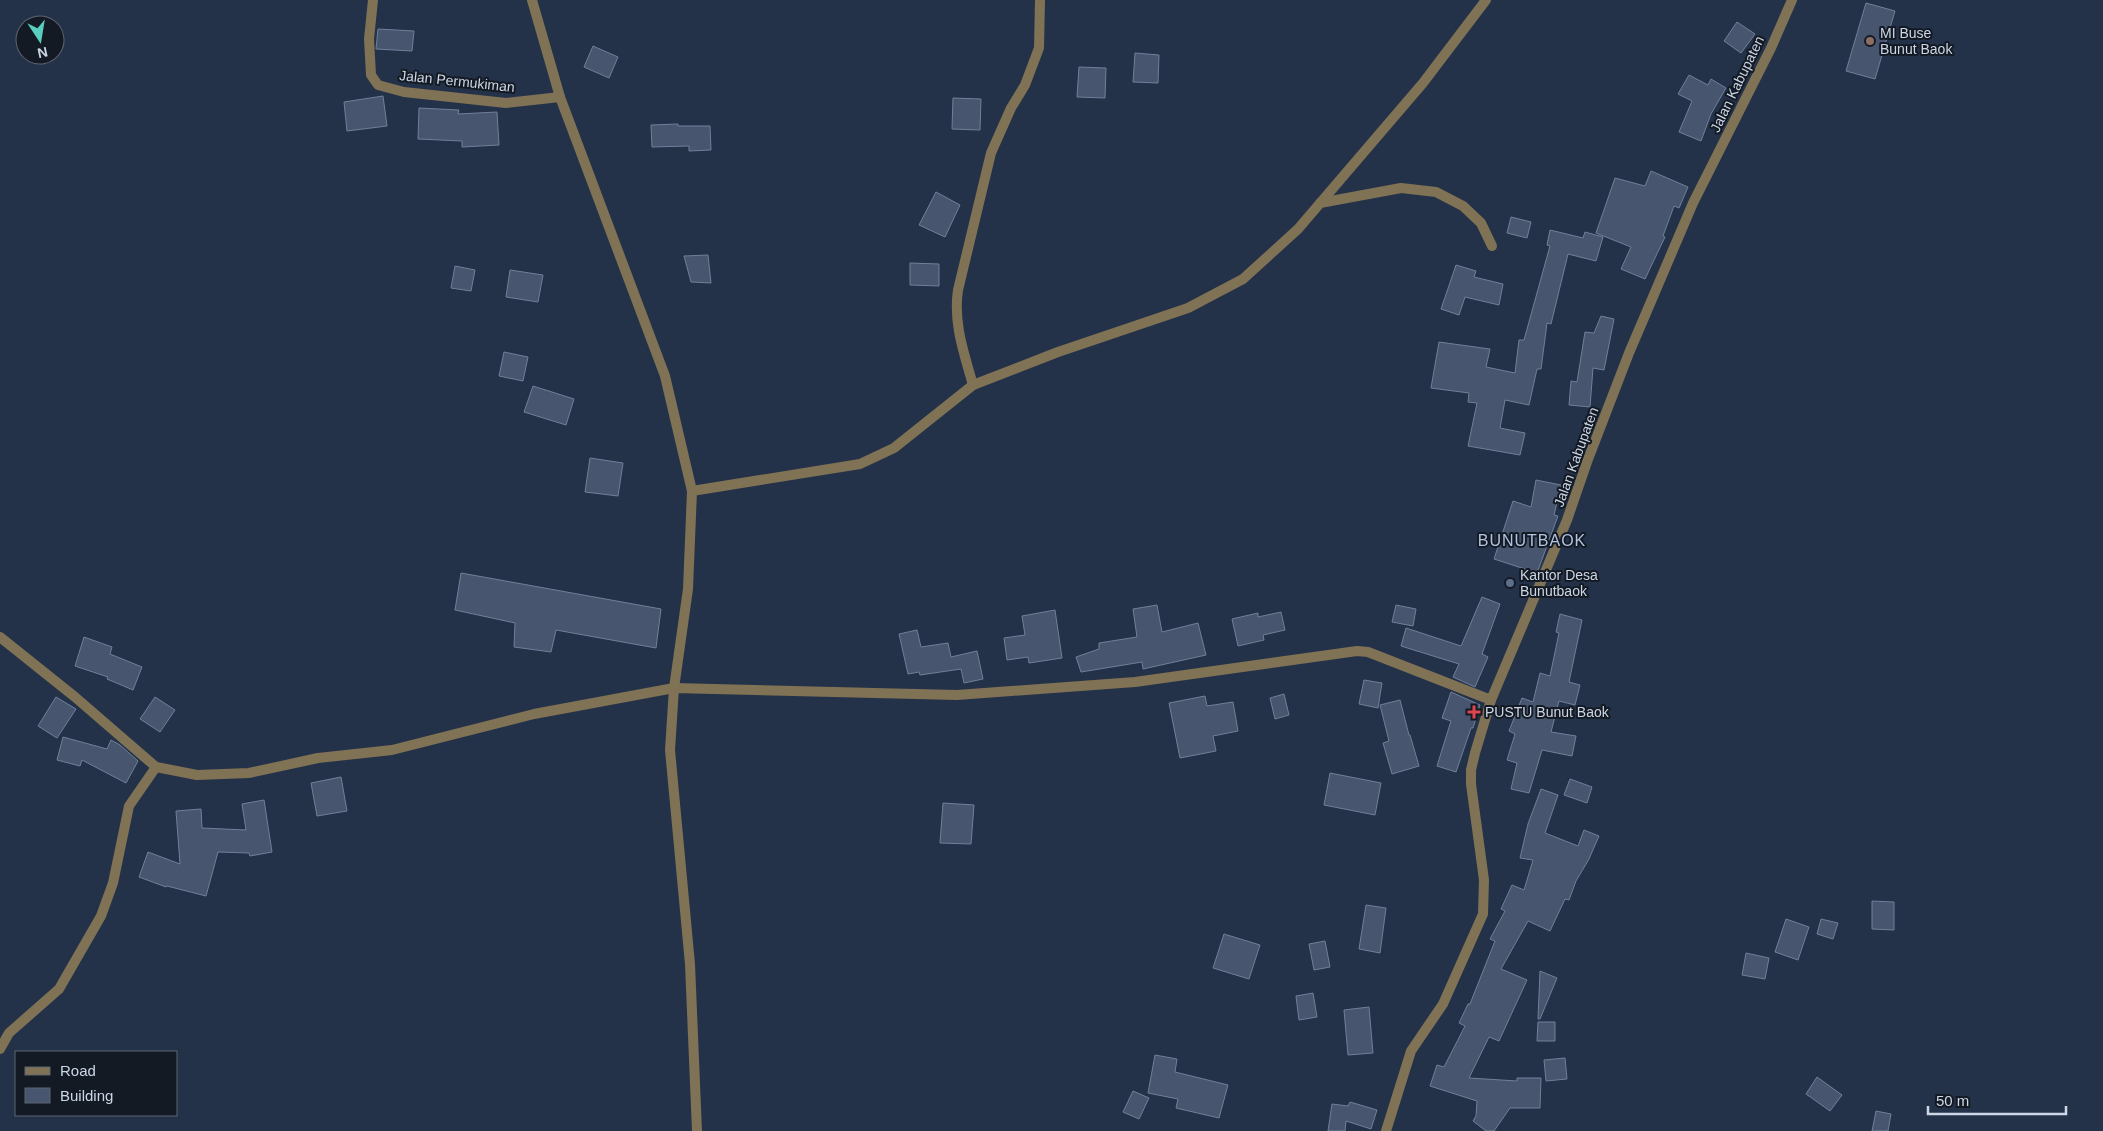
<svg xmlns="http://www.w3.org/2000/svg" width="2103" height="1131" font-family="Arial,sans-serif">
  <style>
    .building { fill: #47566e; stroke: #6f809b }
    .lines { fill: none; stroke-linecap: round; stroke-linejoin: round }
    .minor { stroke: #807254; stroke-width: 10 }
    .tertiary { stroke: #807254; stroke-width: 10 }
    .education-dot { fill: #8d6e63; stroke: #131a24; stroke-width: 2 }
    .service-dot { fill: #5c6f8a; stroke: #131a24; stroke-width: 2 }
    .health-dot { fill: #e0444e; stroke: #131a24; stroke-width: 2 }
    .labels { text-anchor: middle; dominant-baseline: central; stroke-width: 4; stroke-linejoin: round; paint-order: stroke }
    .poi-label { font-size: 14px; fill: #ccd6e5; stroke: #131a24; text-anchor: start }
    .street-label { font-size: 14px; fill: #ccd6e5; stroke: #131a24 }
    .quarter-label { font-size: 16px; letter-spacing: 1px; fill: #b2c3e1; stroke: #131a24 }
  </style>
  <rect width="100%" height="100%" fill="#243249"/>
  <g class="building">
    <path d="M1866,3L1895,11L1875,79L1846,71Z"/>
    <path d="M1737,22L1755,34L1741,53L1724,41Z"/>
    <path d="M378,29L414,31L412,51L376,49Z"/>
    <path d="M593,46L618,57L609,78L584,67Z"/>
    <path d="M1135,53L1159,55L1158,83L1133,82Z"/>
    <path d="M1079,67L1106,68L1105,98L1077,97Z"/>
    <path d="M1689,75L1708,85L1711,79L1726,88L1711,114L1701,141L1679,132L1692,101L1678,94Z"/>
    <path d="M383,96L387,126L347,131L344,102Z"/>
    <path d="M953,98L981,99L980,130L952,129Z"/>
    <path d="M419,108L459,110L458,114L497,112L499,145L462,147V141L418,139Z"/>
    <path d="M678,124V126H710L711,150L689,151V146L652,147L651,125Z"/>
    <path d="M1651,171L1688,187L1679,208L1674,206L1663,236L1665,237L1645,279L1621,269L1631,247L1596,233L1615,178L1645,186Z"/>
    <path d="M936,192L960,205L945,237L919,225Z"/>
    <path d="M1511,217L1531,222L1527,238L1507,233Z"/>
    <path d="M1550,230L1583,238L1585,232L1603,237L1596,261L1568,254L1551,324L1547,323L1541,369H1537L1529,405L1505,400L1500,428L1525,433L1520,455L1468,446L1477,403L1468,402L1469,393L1431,388L1439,342L1490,349L1486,367L1515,373L1519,340H1524L1550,246L1547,245Z"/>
    <path d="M708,255L711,283L691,282L684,256Z"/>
    <path d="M910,263L939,264V286L910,285Z"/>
    <path d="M1456,265L1476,271L1474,277L1503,284L1499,305L1465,297L1459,315L1441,309Z"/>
    <path d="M455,266L475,270L471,291L451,288Z"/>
    <path d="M510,270L543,275L538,302L506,297Z"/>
    <path d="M1601,316L1614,319L1604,370L1593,368L1590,407L1569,405L1571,381L1577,382L1585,332L1594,333Z"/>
    <path d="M504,352L528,357L523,381L499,376Z"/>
    <path d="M533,386L574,399L566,425L524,412Z"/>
    <path d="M590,458L623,463L618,496L585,492Z"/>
    <path d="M1536,480L1561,485L1554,515L1558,516L1537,573L1494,559L1513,501L1531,507Z"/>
    <path d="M461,573L661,609L656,648L556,630L551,652L514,647L515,623L455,610Z"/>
    <path d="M1482,597L1500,604L1482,654L1488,657L1475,687L1453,677L1459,664L1401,646L1406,628L1461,646Z"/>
    <path d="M1157,605L1162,632L1198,623L1206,655L1143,669L1142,662L1081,672L1076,657L1099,649V643L1137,637L1133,609Z"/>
    <path d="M1396,605L1416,609L1413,626L1392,622Z"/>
    <path d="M1055,610L1062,658L1029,663L1028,657L1007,660L1004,638L1025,635L1022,616Z"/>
    <path d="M1281,612L1285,630L1263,635L1264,640L1238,646L1232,619L1258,613V617Z"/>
    <path d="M1560,614L1582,620L1569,682L1580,685L1575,705L1559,701L1551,732L1576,736L1572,756L1542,750L1529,793L1511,789L1517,763L1507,760L1515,734L1509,731L1522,698L1533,702L1540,673L1550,676L1559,633L1556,632Z"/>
    <path d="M917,630L921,647L948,643L951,657L977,651L983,679L964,683L961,669L920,675L919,672L908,674L899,634Z"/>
    <path d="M84,637L112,647L110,654L142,667L133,690L107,679L108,677L75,666Z"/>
    <path d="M1364,680L1382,683L1378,708L1359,704Z"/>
    <path d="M1451,692L1480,705L1473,728H1471L1456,772L1437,766L1451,721L1442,718Z"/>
    <path d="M1284,694L1289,715L1275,719L1270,698Z"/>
    <path d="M1205,696L1207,706L1233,702L1238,731L1213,736L1216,751L1180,758L1169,703Z"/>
    <path d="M56,697L76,709L57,738L38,726Z"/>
    <path d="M155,697L175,710L160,732L140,719Z"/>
    <path d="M1400,700L1409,735H1410L1419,766L1392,774L1383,743L1389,741L1380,705Z"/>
    <path d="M63,737L107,749L111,740L120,745L138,761L126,783L82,760L80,766L57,760Z"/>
    <path d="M1330,773L1381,783L1375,815L1324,805Z"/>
    <path d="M341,777L347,811L317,816L311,783Z"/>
    <path d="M1570,779L1592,787L1587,803L1564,795Z"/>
    <path d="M1541,789L1558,795L1545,833L1578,846L1584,830L1599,836L1589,859L1576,881L1569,900L1565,899L1550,931L1528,921L1501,969L1527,980L1499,1041L1489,1037L1469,1078L1517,1081V1078H1541L1540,1108H1510L1494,1131H1486L1473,1121L1476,1116L1477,1101L1430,1086L1437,1065L1444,1067L1465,1026L1459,1023L1468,1004H1470L1495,941L1490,939L1505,911L1501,909L1512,885L1524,890L1533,860L1520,858L1528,824Z"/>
    <path d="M264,800L272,852L250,856L249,853L218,852L206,896L167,886L166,887L139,877L148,852L180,864L176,811L201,809L202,828L246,830L242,804Z"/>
    <path d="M943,803L974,805L971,844L940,843Z"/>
    <path d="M1872,901L1894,902V930L1872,929Z"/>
    <path d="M1366,905L1386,908L1380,953L1359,949Z"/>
    <path d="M1786,919L1809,927L1798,960L1775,952Z"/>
    <path d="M1821,919L1838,923L1833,939L1817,934Z"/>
    <path d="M1224,934L1260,945L1249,979L1213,968Z"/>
    <path d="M1325,941L1330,967L1314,970L1309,944Z"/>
    <path d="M1746,953L1769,958L1765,979L1742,975Z"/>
    <path d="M1540,971L1557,978L1540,1019H1538Z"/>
    <path d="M1313,993L1317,1017L1299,1020L1296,996Z"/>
    <path d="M1369,1007L1373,1053L1348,1055L1344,1010Z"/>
    <path d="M1538,1022H1555V1041H1537Z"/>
    <path d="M1155,1055L1177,1059L1175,1072L1228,1085L1219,1118L1176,1108L1178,1099L1148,1093Z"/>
    <path d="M1565,1058L1567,1079L1546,1081L1544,1060Z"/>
    <path d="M1817,1077L1842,1095L1830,1111L1806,1094Z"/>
    <path d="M1133,1091L1149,1098L1139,1119L1123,1112Z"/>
    <path d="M1350,1102L1377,1110L1371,1129L1346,1121L1345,1131H1328L1332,1104L1348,1106Z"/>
    <path d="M1876,1111L1891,1114L1888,1131H1872Z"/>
  </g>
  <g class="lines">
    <g class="minor">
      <path d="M373,0L369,39L371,75L378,85L404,92L506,103L560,97"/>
      <path d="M532,0L560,97L665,376L692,491L688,589L674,688L670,750L690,964L697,1131"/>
      <path d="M1320,203L1401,188L1436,192L1463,206L1481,223L1492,246"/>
      <path d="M973,385C964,353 953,323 958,290L991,153L1011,108L1025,85L1039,48L1040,0"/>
      <path d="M692,491L860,464L894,448L973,385L1058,352L1188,308L1243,279L1298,229L1423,83L1486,0"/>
      <path d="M0,637L75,697L156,767L197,775L249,773L318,758L392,750L534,714L674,688L957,695L1135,682L1357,651L1368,652L1491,700"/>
      <path d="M0,1049L9,1033L59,989L101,916L113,883L129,806L156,767"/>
    </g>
    <path class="tertiary" d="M1386,1131L1411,1051L1443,1004L1483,914L1484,880L1471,784V770L1475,753L1491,700L1567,520L1587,462L1629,353L1693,203L1771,48L1792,0"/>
  </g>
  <circle class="education-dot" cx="1870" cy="41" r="5"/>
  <circle class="service-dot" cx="1510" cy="583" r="5"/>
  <path class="health-dot" d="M1471.5 704.5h5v5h5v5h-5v5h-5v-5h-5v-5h5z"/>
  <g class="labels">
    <g class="poi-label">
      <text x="1880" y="33">MI Buse<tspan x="1880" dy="16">Bunut Baok</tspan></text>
      <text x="1520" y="575">Kantor Desa<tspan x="1520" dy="16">Bunutbaok</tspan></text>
      <text x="1485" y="712">PUSTU Bunut Baok</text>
    </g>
    <g class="street-label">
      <text transform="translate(457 81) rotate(6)">Jalan Permukiman</text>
      <text transform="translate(1737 84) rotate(-64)">Jalan Kabupaten</text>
      <text transform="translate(1576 457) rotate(-70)">Jalan Kabupaten</text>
    </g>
    <g class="quarter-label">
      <text x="1532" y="540">BUNUTBAOK</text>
    </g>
  </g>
  <rect x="15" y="1051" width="162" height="65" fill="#131a24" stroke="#5d6571"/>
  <rect x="25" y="1067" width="25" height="8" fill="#807254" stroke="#5d6571"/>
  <text x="60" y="1076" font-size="15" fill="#ccd6e5">Road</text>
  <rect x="25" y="1088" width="25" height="15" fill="#47566e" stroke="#5d6571"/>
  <text x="60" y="1101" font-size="15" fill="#ccd6e5">Building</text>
  <g transform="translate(40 40) rotate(168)"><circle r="24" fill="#131a24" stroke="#5d6571"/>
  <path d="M0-4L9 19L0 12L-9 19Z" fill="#59cebf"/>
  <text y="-8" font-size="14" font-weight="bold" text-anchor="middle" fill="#ccd6e5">N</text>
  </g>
  <path d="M1928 1106v8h138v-8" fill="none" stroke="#ccd6e5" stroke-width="2.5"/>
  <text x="1936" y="1106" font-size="15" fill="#ccd6e5" stroke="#131a24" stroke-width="4" paint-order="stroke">50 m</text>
</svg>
